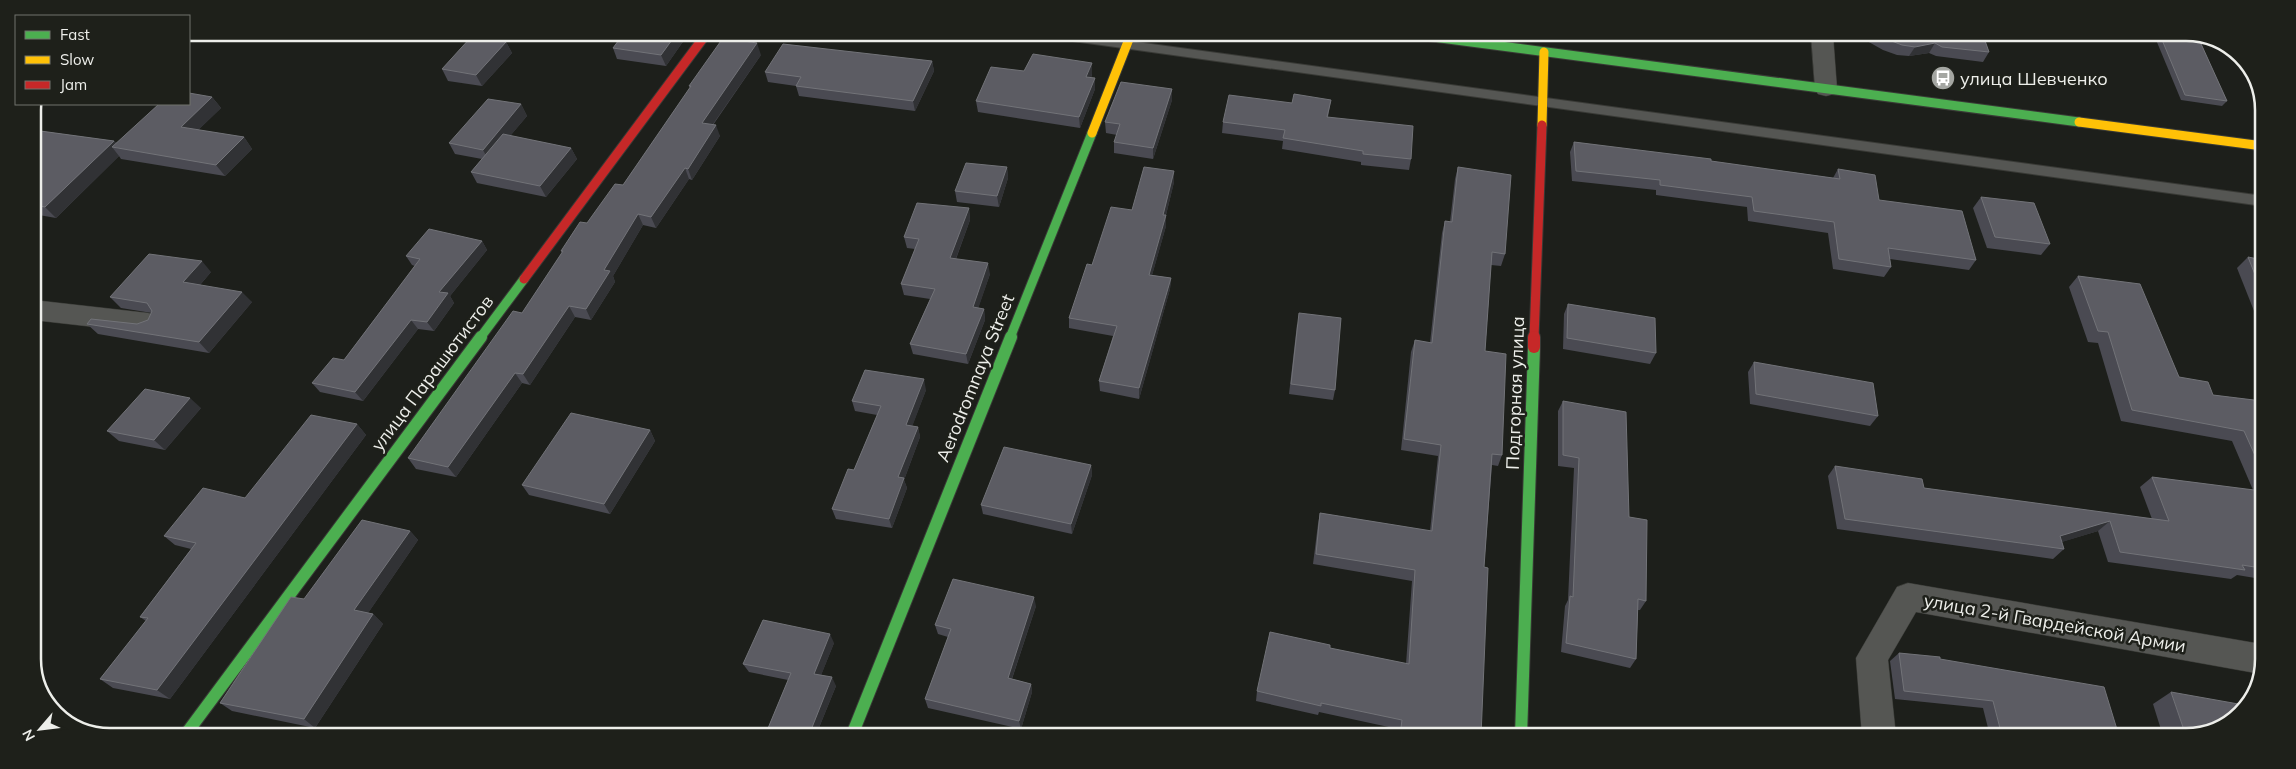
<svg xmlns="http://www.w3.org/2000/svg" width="2296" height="769" font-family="Mulish,sans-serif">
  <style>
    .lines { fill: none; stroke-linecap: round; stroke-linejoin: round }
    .lane-casing { stroke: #393a36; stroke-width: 2 }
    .street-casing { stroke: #393a36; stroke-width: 1 }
    .fast-far1-casing { stroke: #393a36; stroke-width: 11 }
    .fast-casing { stroke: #393a36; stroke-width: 14 }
    .slow-casing { stroke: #393a36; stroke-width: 11 }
    .jam-far1-casing { stroke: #393a36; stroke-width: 11 }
    .jam-casing { stroke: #393a36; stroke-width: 14 }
    .lane { fill: #555653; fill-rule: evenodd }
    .street { fill: #555653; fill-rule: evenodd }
    .fast-far1 { stroke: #4caf50; stroke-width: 9 }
    .fast { stroke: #4caf50; stroke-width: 12 }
    .slow { stroke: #ffc107; stroke-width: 9 }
    .jam-far1 { stroke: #c62828; stroke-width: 9 }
    .jam { stroke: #c62828; stroke-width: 12 }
    .wall { fill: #4a4a52 }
    .shaded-wall { fill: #313235 }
    .building { fill: #5c5c63; stroke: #727378 }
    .labels { text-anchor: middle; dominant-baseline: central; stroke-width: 5; stroke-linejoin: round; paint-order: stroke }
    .poi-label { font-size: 18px; fill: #edeeea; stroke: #1e201a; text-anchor: start }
    .street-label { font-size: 18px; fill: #edeeea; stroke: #1e201a }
    .rim { fill: none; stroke: #edeeea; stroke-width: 2.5 }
  </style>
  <rect width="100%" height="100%" fill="#1d1f1b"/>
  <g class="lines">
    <g class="lane-casing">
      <path id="lane" d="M1045,34H1078L2263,196V206L1051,38Z"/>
    </g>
    <g class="street-casing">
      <g id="street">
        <path d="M1811,35H1833L1837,89L1834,94L1826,96L1818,94L1815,89Z"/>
        <path d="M33,300L148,313L157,316L161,323L157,330L148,333L33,320Z"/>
        <path d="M1908,583L2261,644V674L1916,612L1888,660L1896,736H1862L1856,658L1897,587Z"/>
      </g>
    </g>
    <g class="fast-far1-casing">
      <g id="fast-far1">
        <path d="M1410,34L2079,122"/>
        <path d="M480,338L524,279"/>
        <path d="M1010,338L1092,133"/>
      </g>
    </g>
    <g class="fast-casing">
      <g id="fast">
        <path d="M186,734L481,337"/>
        <path d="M852,735L1011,337"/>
        <path d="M1521,736L1534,347"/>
      </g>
    </g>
    <g class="slow-casing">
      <g id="slow">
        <path d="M2079,122L2263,146"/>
        <path d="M1542,125L1544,52"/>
        <path d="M1092,133L1131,34"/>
      </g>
    </g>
    <g class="jam-far1-casing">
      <g id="jam-far1">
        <path d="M524,279L707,33"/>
        <path d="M1534,338L1542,125"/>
      </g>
    </g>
    <g class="jam-casing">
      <path id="jam" d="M1534,347V337"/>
    </g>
    <use href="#lane" class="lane"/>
    <use href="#street" class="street"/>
    <use href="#fast-far1" class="fast-far1"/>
    <use href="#fast" class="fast"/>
    <use href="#slow" class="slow"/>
    <use href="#jam-far1" class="jam-far1"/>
    <use href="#jam" class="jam"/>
  </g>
  <g class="wall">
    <path d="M624,33H689L666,66L617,59L613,48Z"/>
    <path d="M1865,35H1983L1989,52L1983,62L1936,56L1929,53L1909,56L1897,55L1883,50L1867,41Z"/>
    <path d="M2154,35H2197L2227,101L2222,106L2181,100Z"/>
    <path d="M506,42L512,53L482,86L448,81L442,69Z"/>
    <path d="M761,55L713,125L720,136L692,180L689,179L656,228L643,225L613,276L615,282L591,320L575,317L530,385L522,383L456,477L416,469L408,458L522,313L562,253L561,251L623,185L690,88L689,86Z"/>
    <path d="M932,61L934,71L915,111L799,96L796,86L768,82L765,72Z"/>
    <path d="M1024,71L1092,74L1091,78L1095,89L1080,128L978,112L976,101Z"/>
    <path d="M1172,89V100L1153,159L1114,153V142L1117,135L1106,133L1105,122Z"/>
    <path d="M212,97L221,108L198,130L244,137L252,149L225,176L121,159L119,156L56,218L33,214V130L114,141L116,143Z"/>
    <path d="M1331,100L1328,117L1411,159L1409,170L1361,165V162L1282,149L1283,141L1222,133L1223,122L1292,103Z"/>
    <path d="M521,104L527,116L510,136L571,148L577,159L546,197L477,183L471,172L482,159L455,154L449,143Z"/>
    <path d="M1574,142L1833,178L1838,169L1879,200L1976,260L1969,270L1890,259L1891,267L1884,277L1833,269L1828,233L1748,221L1747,207L1656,195V190L1572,181L1570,152Z"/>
    <path d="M1007,167L1008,178L999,207L957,202L955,191Z"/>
    <path d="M1458,167L1505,254L1501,266L1491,265L1485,351L1502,455L1498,466L1492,465L1484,567L1481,736L1397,735L1398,729L1319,712L1318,715L1256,701L1257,691L1330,648L1406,664L1412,581L1313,564L1318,524L1320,513L1430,531L1438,456L1401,450L1411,352L1415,340L1430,343L1442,233L1445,221L1450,222L1455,179Z"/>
    <path d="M1174,171V182L1166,215V226L1152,275L1171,278L1170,289L1139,399L1100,391L1099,381L1113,336L1069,328V318L1092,265L1132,210Z"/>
    <path d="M1981,197L2050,244L2041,255L1987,248L1973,208Z"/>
    <path d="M969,208L970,220L956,259L990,274L978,308L984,309L985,320L968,364L913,354L910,344L930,299L904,295L901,284L915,249L907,248L904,237Z"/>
    <path d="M482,241L487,250L450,296L454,303L434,331L418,329L363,401L320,392L312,383L344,360L415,266L412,265L406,256Z"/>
    <path d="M2248,257L2263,260L2262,326H2260L2237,268Z"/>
    <path d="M211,272L200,285L252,302L209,353L98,334L87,324H137L148,320L152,313L121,308L110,297Z"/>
    <path d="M2078,276L2179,377L2213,395L2262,401L2261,579L2237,575L2231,579L2108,562L2098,531L2061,542L2064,549L2053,559L1837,529L1828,476L1835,466L1924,488L2152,519L2140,487L2152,477L2253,490L2232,441L2121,421L2098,343L2088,342L2069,287Z"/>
    <path d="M1568,304L1656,353L1650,364L1563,349L1564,314Z"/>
    <path d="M1297,324L1335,390L1333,400L1289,394Z"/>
    <path d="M1754,362L1878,416L1870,426L1750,404L1748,372Z"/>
    <path d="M926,390L912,426L918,427L920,437L904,480L907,488L892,528L836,519L832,509L854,470L877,415L855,411L852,401Z"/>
    <path d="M1563,401L1629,517L1646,601L1640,610H1638L1636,659L1630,668L1561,652L1565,606L1568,600L1574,468L1558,466V411Z"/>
    <path d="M201,408L165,450L119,441L107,431Z"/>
    <path d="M357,424L366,435L170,699L113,688L100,679L146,621L140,617L191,549L175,545L164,536L245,498Z"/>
    <path d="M650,430L655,441L610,514L529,495L522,485Z"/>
    <path d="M1091,465L1092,475L1072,534L983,514L981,505Z"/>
    <path d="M410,531L418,540L368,613L373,614L383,624L315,728L232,711L220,703L304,599Z"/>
    <path d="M1036,606L1012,679L1031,684L1032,692L1021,729L928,708L925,699L948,637L938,634L935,625Z"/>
    <path d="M834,643L821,675L836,686L816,735H768L766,733L788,680L749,672L743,664Z"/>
    <path d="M1899,653L1940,659L2119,736H1990L1983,708L1895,699L1890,661Z"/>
    <path d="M2171,692L2186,736H2163L2153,704Z"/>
  </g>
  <g class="shaded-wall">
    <path d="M677,33H689L666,66L661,55Z"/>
    <path d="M506,42L512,53L482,86L476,75Z"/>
    <path d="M757,43L761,55L706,134L702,123Z"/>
    <path d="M1935,43L1929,53L1909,56L1915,47Z"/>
    <path d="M932,61L934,71L915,111L913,101Z"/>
    <path d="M1092,63V74L1087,88L1086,77Z"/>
    <path d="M1095,78V89L1080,128L1079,117Z"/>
    <path d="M1172,89V100L1153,159V148Z"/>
    <path d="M212,97L221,108L190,138L181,127Z"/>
    <path d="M521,104L527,116L489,161L483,150Z"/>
    <path d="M716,125L720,136L692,180L688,169Z"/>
    <path d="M244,137L252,149L225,176L216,165Z"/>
    <path d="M114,141L121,149L112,147L119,156L56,218L45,207Z"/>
    <path d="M571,148L577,159L546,197L540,186Z"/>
    <path d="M1007,167L1008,178L999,207L997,196Z"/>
    <path d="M685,168L689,179L656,228L651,217Z"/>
    <path d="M1174,171V182L1166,215V226L1149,286V275Z"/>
    <path d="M969,208L970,220L952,269L950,258Z"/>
    <path d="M638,214L643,225L613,276L615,282L591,320L586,309L604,270Z"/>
    <path d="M482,241L487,250L450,296L454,303L434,331L427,322L439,292Z"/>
    <path d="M202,261L211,272L193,293L183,282Z"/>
    <path d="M988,263L990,274L975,318L973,307Z"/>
    <path d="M1171,278L1170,289L1139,399V388Z"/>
    <path d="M242,292L252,302L209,353L199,342Z"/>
    <path d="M569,306L575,317L530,385L523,374Z"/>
    <path d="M984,309L985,320L968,364L966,354Z"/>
    <path d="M411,320L418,329L363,401L355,392Z"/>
    <path d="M515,373L522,383L456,477L448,467Z"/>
    <path d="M924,379L926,390L909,435L906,425Z"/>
    <path d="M190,398L201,408L165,450L154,440Z"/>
    <path d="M357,424L366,435L170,699L157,690Z"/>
    <path d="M918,427L920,437L904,480L907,488L892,528L889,519L898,477Z"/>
    <path d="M650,430L655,441L610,514L604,504Z"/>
    <path d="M1091,465L1092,475L1072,534L1071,524Z"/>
    <path d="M2110,521L2098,531L2049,546L2060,536Z"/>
    <path d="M410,531L418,540L364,619L354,610Z"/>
    <path d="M1034,597L1036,606L1009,687L1008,678Z"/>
    <path d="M373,614L383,624L315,728L304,719Z"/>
    <path d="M830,634L834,643L818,683L814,674Z"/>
    <path d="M832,677L836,686L816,735H809Z"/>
    <path d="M1031,684L1032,692L1021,729L1019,721Z"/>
  </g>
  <g class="building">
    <path d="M624,33H677L661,55L613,48Z"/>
    <path d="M1879,35H1983L1989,52L1942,47L1935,43L1915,47L1902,45L1889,40Z"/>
    <path d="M2160,35H2197L2227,101L2185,95Z"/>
    <path d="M472,36L506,42L476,75L442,69Z"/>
    <path d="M723,38L757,43L702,123L716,125L688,169L685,168L651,217L638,214L604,270L610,271L586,309L569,306L523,374L515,373L448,467L408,458L513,311L522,313L563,251H561L580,222L587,223L615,184L623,185L691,86H689Z"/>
    <path d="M783,44L932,61L913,101L796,86L801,77L765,72Z"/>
    <path d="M1033,54L1092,63L1086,77L1095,78L1079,117L976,101L991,67L1024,71Z"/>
    <path d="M1121,82L1172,89L1153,148L1114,142L1120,124L1105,122Z"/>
    <path d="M189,93L212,97L181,127L244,137L216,165L112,147L159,104H189Z"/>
    <path d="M1294,94L1331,100L1327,117L1413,126L1411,159L1363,154V151L1283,138L1285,130L1223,122L1229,95L1292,103Z"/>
    <path d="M488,99L521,104L483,150L449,143Z"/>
    <path d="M33,130L114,141L45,207L33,205V170L42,161L33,160Z"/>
    <path d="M503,134L571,148L540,186L471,172Z"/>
    <path d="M1574,142L1711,159V161L1840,179L1838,169L1875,175L1879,200L1962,211L1976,260L1888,248L1891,267L1839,259L1834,222L1754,211L1752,197L1660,185V180L1576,171Z"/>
    <path d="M966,163L1007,167L997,196L955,191Z"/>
    <path d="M1144,167L1174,171L1163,215H1166L1149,275L1171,278L1139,388L1099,381L1117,326L1069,318L1087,264L1092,265L1111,207L1132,210Z"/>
    <path d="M1458,167L1511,175L1505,254L1492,252L1485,351L1506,354L1502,455L1492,454L1484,567L1488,568L1481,736L1400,735L1402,720L1321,703V706L1257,691L1270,632L1330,645V648L1409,664L1415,570L1316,554L1320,513L1432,531L1441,445L1404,439L1415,340L1432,343L1445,221L1452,222Z"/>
    <path d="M1981,197L2034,203L2050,244L1995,237Z"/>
    <path d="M917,203L969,208L950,258L988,263L973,307L984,309L966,354L910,344L935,289L901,284L919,239L904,237Z"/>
    <path d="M429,229L482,241L439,292L448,293L427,322L411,320L355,392L312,383L333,358L344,360L420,259L406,256Z"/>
    <path d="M149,254L202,261L183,282L242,292L199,342L87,324L91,319L137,324L148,320L152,311L147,303L110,297Z"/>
    <path d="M2248,257L2263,260L2262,292Z"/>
    <path d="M2078,276L2140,284L2179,377L2208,382L2213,395L2262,401V471L2244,431L2132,410L2108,332L2098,331Z"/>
    <path d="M1568,304L1655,318L1656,353L1567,338Z"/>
    <path d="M1299,313L1341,318L1335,390L1291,384Z"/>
    <path d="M1754,362L1873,383L1878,416L1756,394Z"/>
    <path d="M865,370L924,379L906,425L918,427L898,477L904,478L889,519L832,509L848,469L854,470L881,406L852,401Z"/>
    <path d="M145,389L190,398L154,440L107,431Z"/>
    <path d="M1563,401L1626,412L1629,517L1647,520L1646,601L1638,599L1636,659L1566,643L1570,596L1573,597L1579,458L1563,455Z"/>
    <path d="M571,413L650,430L604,504L522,485Z"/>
    <path d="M311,415L357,424L157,690L100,679L148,618L140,617L196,543L164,536L203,488L245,498Z"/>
    <path d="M1004,447L1091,465L1071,524L981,505Z"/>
    <path d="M1835,466L1922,479L1924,488L2169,521L2152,477L2262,491L2261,568L2242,565L2245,570L2120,552L2110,521L2060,536L2064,549L1845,519Z"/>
    <path d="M362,520L410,531L354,610L373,614L304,719L220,703L291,597L304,599Z"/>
    <path d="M953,579L1034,597L1008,678L1031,684L1019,721L925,699L951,629L935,625Z"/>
    <path d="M763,620L830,634L814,674L832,677L809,735H777L766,733L791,673L743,664Z"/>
    <path d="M1899,653L1940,657V659L2104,687L2119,736H2002L1993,701L1904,691Z"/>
    <path d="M2171,692L2244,705L2233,720L2186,736Z"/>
  </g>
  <defs>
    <g id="bus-disc" transform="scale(1.25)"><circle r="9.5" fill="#a4a6a2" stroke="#1e201a"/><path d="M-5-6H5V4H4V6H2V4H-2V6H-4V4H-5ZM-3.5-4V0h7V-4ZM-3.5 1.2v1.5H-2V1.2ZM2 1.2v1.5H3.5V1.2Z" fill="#fff"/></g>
  </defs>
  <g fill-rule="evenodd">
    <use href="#bus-disc" x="1943" y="78"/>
  </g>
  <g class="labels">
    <g class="poi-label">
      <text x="1960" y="78">улица Шевченко</text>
    </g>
    <g class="street-label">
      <text transform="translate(432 373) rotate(-53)">улица Парашютистов</text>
      <text transform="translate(975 378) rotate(-68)">Aerodromnaya Street</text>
      <text transform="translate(1515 393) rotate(-88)">Подгорная улица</text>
      <text transform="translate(2055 623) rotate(10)">улица 2-й Гвардейской Армии</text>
    </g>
  </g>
  <path d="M0 0H2296V769H0ZM110 41H2186A69 69 0 0 1 2255 110V659A69 69 0 0 1 2186 728H110A69 69 0 0 1 41 659V110A69 69 0 0 1 110 41Z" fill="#1e201a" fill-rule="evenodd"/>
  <path class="rim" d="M110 41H2186A69 69 0 0 1 2255 110V659A69 69 0 0 1 2186 728H110A69 69 0 0 1 41 659V110A69 69 0 0 1 110 41Z"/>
  <rect x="15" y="15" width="175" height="90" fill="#1e201a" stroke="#71726d"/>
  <rect x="25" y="31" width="25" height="8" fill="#4caf50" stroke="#71726d"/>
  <text x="60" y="40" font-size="15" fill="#edeeea">Fast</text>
  <rect x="25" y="56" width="25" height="8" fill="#ffc107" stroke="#71726d"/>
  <text x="60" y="65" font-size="15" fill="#edeeea">Slow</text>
  <rect x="25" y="81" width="25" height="8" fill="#c62828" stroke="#71726d"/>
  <text x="60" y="90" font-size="15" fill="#edeeea">Jam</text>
  <g transform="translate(40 729) rotate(242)" stroke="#1e201a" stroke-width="4" paint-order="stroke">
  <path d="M0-4L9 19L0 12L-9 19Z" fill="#edeeea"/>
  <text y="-8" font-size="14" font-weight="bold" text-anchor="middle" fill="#edeeea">N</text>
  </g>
</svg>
